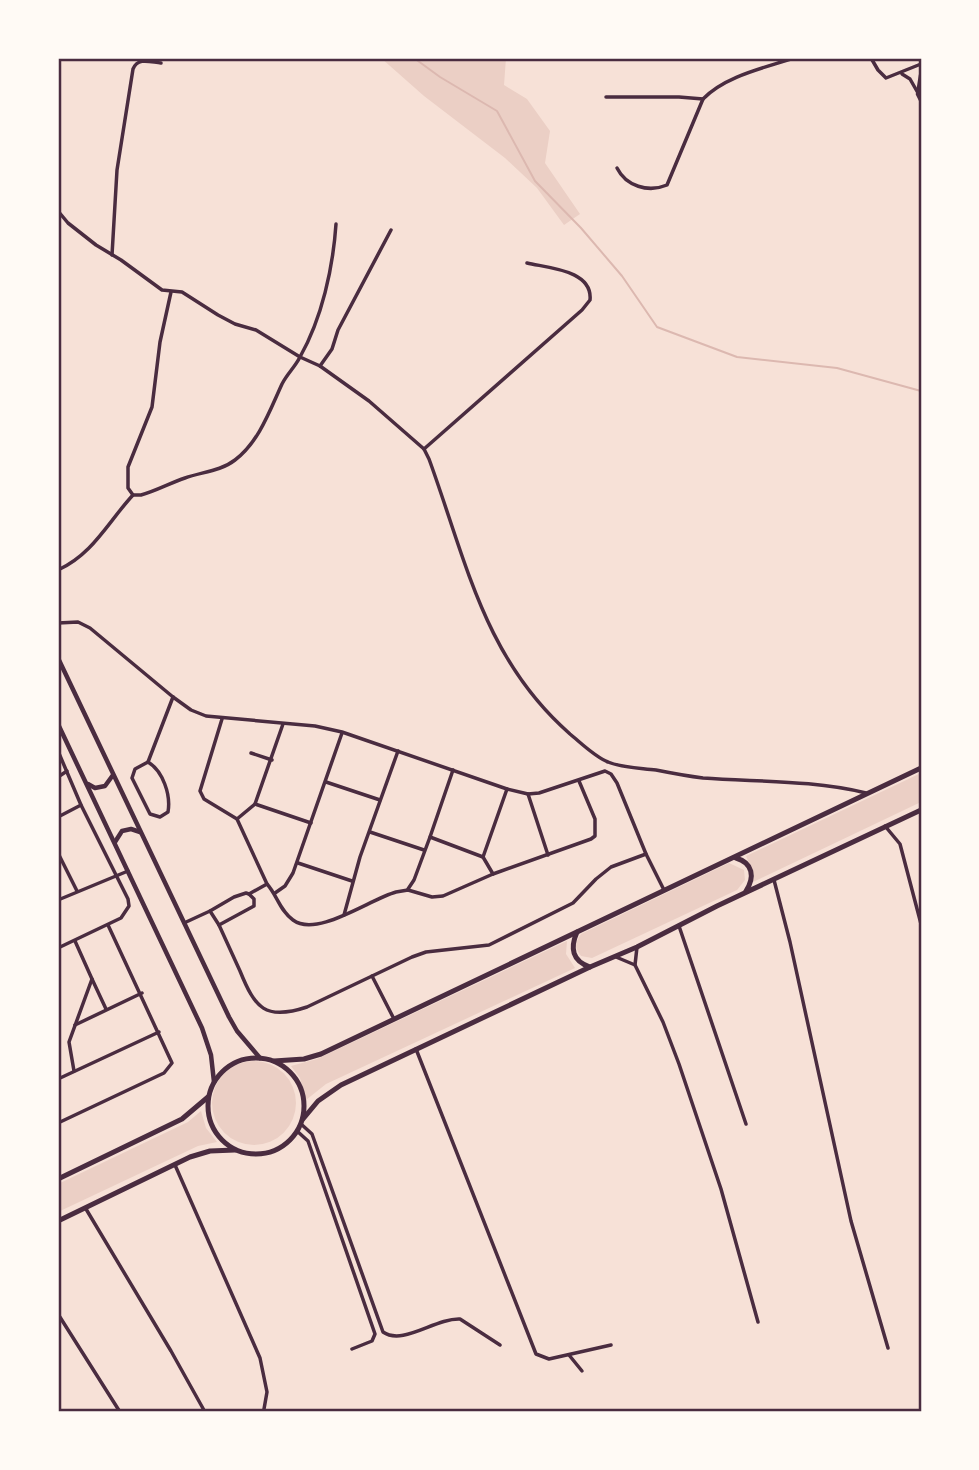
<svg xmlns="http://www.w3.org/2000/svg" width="979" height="1470" font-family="Signika,sans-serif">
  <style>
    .green { fill: #ebcfc5 }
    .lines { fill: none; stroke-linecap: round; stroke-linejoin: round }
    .stream { stroke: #dcb8b0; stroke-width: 2 }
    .minor { stroke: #4a2c40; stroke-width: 3.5 }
    .tertiary { stroke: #4a2c40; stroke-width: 4.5 }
    .secondary { stroke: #4a2c40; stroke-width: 5 }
    .neatline { fill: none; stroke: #4a2c40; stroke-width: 2.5 }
  </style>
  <rect width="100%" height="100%" fill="#f7e1d7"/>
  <g class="green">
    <path d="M381,58H506L504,85L527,99L550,131L545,163L580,214L564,225L537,188L505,158L424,96Z"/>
    <path d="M921,773V802L751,883L754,875L746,856Z"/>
    <path d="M729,863L744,870L745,880L737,890L592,958L581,956C574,947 575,943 581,934Z"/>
    <path d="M567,941L566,954L575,968L326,1084L306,1100L300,1078L291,1066L317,1059Z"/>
    <circle cx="254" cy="1103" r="42"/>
    <path d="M201,1111L206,1128L217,1142L198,1146L58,1212V1184L188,1122Z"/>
  </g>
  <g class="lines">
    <path class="stream" d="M414,58L440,77L497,111L535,181L581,228L622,276L657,327L737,357L837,368L921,391"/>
    <g class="minor">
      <path d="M871,58L878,70L886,78L921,64"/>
      <path d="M902,74L910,79L918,93"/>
      <path d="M606,97H679L703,99C725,76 764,68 794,58"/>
      <path d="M617,168C626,186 648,193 667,185L703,99"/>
      <path d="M58,211L68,223L96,245L121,260L162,290L182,292L218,315L235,324L256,330L300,357L320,366L369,401L424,449L429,459C466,560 484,659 570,734C581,743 595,757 608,762C622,768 641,768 656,770C671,773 687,776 703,778C758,782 813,780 866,793"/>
      <path d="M112,255L117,170L133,69C138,57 150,62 161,63"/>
      <path d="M320,366L332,349L338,330L391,230"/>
      <path d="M424,449L582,310L590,300C593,270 548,268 527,263"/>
      <path d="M133,495L128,488V467L152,407L160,342L171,292"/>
      <path d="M58,570C93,554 108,522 133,495H141C156,491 170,483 185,478C202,472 221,471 235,460C259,442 270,410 282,384C287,374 295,367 300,357C322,318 333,268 336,224"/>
      <path d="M58,623L78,622L90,628L173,697L191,710L206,716L315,726L342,732L507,789L528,794L539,793L605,771L611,774L617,783L646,854L664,890"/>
      <path d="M222,719L200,791L204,799L237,819L267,884C277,895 280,911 293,920C317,938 370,899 396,892L408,890L432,897L443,896L493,874L591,839L595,836V819L579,781"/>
      <path d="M58,751L81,805L128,899L129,906L121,918L58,948"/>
      <path d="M251,753L272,760"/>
      <path d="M148,762C163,771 171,795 168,812L160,817L150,814L132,778L135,769Z"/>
      <path d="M148,762L173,697"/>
      <path d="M58,777L67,771"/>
      <path d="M326,782L380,800"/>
      <path d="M528,794L548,855"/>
      <path d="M255,804L311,823"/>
      <path d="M58,817L81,805"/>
      <path d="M237,819L255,804L283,724"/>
      <path d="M885,826L900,844L921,924"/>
      <path d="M370,832L424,850"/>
      <path d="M430,837L483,857"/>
      <path d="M58,853L77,891"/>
      <path d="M298,863L352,881"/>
      <path d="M493,874L483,857L507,789"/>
      <path d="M774,880L790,942L851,1221L888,1348"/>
      <path d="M408,889L414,880L430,837L453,770"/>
      <path d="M246,893L249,894L254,899V906L219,925L210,911L234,897Z"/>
      <path d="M275,893L285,886L293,873L342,733"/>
      <path d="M249,894L267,884"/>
      <path d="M58,900L128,871"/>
      <path d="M344,915L360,857L398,751"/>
      <path d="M184,923L210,911"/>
      <path d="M219,925C226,940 233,956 240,971C255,1008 265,1021 307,1007L412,957L426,952L489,945L573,903L596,879L611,867L646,854"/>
      <path d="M679,926L746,1124"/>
      <path d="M637,947L635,965L663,1022L679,1064L721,1189L758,1322"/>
      <path d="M616,957L635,965"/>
      <path d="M372,976L394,1019"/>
      <path d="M92,979L106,1009"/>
      <path d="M75,1025L142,993"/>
      <path d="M416,1049L536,1354L549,1359L611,1345"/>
      <path d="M74,1071L69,1042L92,979L75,941"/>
      <path d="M58,1079L159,1032"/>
      <path d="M58,1123L164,1073L172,1063L108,925"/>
      <path d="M301,1124L312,1134L383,1332C403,1346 435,1318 460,1319L500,1345"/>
      <path d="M297,1131L308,1141L375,1334L372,1341L352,1349"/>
      <path d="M175,1165L260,1358L267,1392L264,1409"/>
      <path d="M86,1209L171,1351L205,1412"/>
      <path d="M58,1314L120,1412"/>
      <path d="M569,1355L582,1371"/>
    </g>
    <g class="tertiary">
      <path d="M921,75L918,94L921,100"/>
      <path d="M58,658L229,1017L237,1031L260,1058"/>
      <path d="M58,724L202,1028L211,1055L214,1082"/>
      <path d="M88,784L95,788L105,786L113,775"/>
      <path d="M115,842L122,831L131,829L140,832"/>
    </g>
    <g class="secondary">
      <path d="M736,858C753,863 755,877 746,891"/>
      <path d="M577,932C570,948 572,961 590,967"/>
      <circle cx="256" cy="1106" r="48"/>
      <path d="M274,1061L304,1059L321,1054L921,768"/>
      <path d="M303,1119L318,1101L341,1085L590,967L637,947L717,906L921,810"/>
      <path d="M58,1179L182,1119L208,1097"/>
      <path d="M58,1221L190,1157L210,1151L235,1150"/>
    </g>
  </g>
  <rect width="979" height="1470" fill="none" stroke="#fffaf5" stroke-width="119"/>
  <rect x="60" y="60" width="860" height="1350" class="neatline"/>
</svg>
